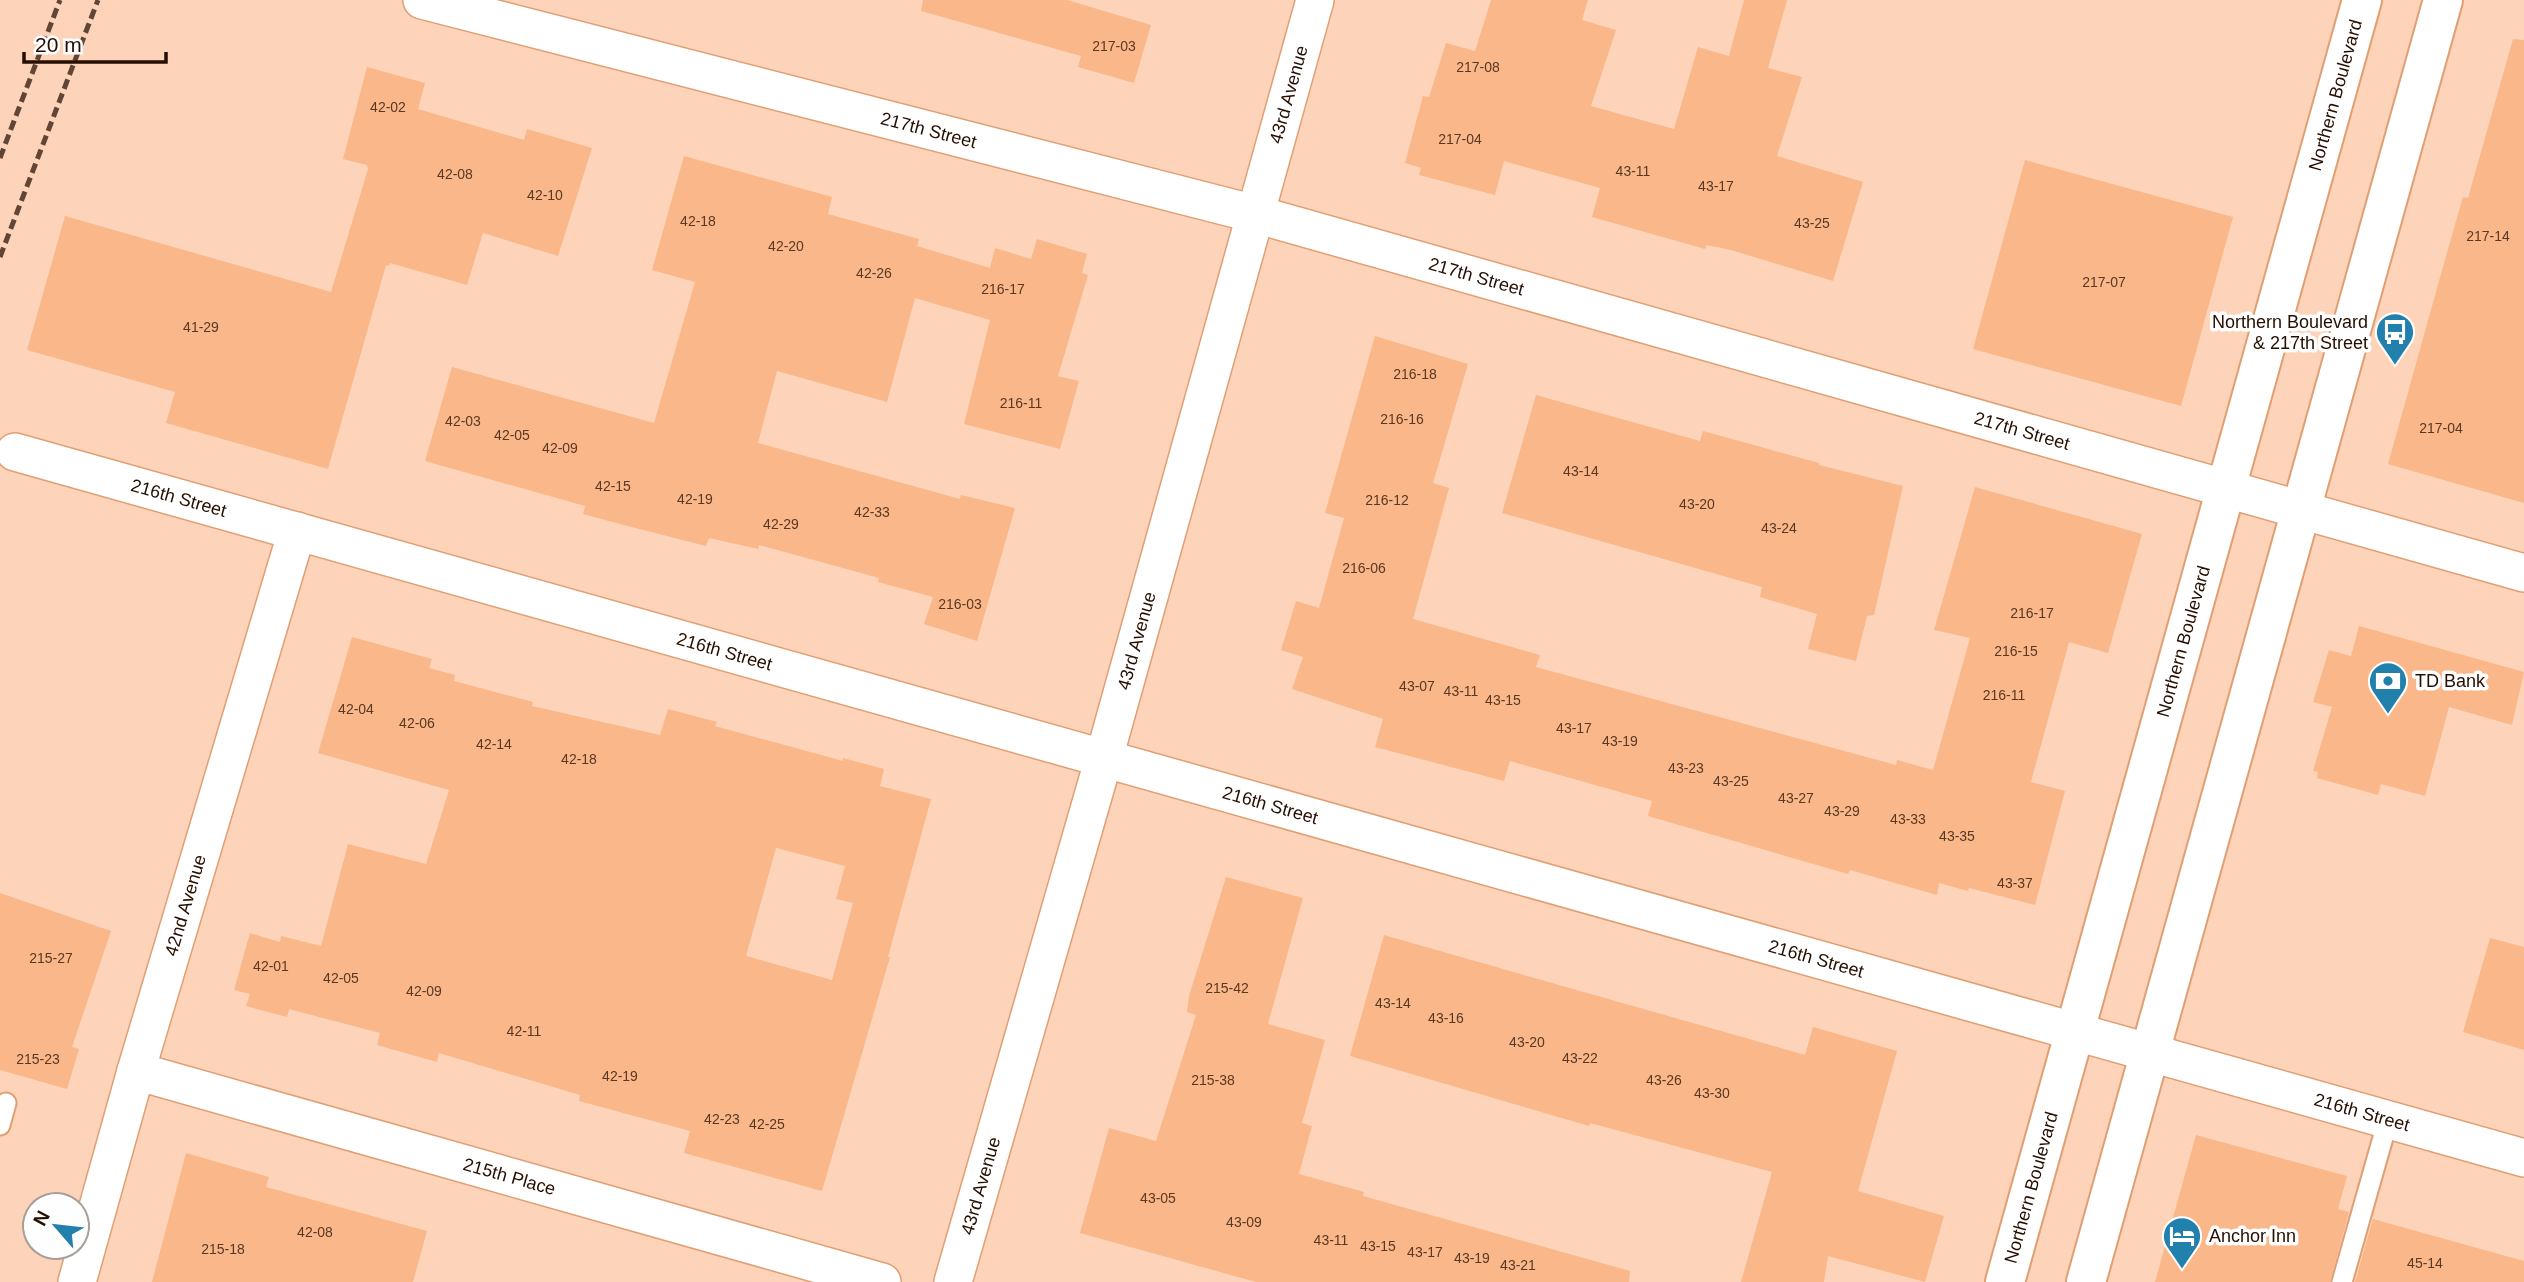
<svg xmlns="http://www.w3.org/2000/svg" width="2524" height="1282" font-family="Arial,sans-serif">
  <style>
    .building { fill: #f9b78a; fill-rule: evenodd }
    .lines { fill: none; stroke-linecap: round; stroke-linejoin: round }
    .lane-casing { stroke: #df9f73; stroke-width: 23 }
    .street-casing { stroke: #df9f73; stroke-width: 40 }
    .primary-casing { stroke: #df9f73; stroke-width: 42 }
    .lane { stroke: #fff; stroke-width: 19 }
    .street { stroke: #fff; stroke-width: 37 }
    .primary { stroke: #fff; stroke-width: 38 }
    .rail { stroke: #624534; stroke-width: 5; stroke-dasharray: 10 5; stroke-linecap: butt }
    .labels { text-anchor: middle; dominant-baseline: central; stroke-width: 7; stroke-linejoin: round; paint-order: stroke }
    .number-label { font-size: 14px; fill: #5b3822 }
    .street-label { font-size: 18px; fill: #260e00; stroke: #fefefe }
    .poi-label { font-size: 18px; fill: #260e00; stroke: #fefefe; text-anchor: start }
  </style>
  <rect width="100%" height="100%" fill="#fdd4ba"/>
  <g class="building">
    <path d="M923,0H1067L1151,25L1134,83L1078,67L1081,56L921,11Z"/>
    <path d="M1491,0H1588L1582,20L1616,30L1591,106L1674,129L1698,47L1729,56L1744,0H1787L1768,68L1802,77L1777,156L1863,182L1833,281L1731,250L1707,245L1705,249L1592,217L1600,188L1504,161L1495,195L1419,175L1421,168L1405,163L1423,96L1429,97L1446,43L1475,51Z"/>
    <path d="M2513,39L2524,40V503L2388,464L2446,256L2463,197L2468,198Z"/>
    <path d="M367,67L425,83L418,109L524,140L527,129L592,148L558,256L483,233L467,285L390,263L389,266L386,265L328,469L166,423L175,392L27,350L65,216L331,292L368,169L367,165L343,159Z"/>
    <path d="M684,156L832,197L828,214L919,239L917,246L990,268L995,248L1031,259L1037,239L1087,254L1082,273L1088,275L1058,376L1079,381L1060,449L964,424L990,320L915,298L887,402L777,371L758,443L960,499L961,495L1015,508L977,641L924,624L933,597L878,582L879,578L759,545L758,549L709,538L706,546L624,525L583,514L585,506L425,461L452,367L654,423L695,282L652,270Z"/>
    <path d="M2025,160L2233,217L2181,406L1973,349Z"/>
    <path d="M1375,336L1468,364L1433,483L1449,488L1413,619L1540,655L1536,667L1896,765L1897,760L1933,770L1970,638L1934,630L1975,487L2142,534L2108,653L2069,642L2031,782L2065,791L2035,905L1969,888L1968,891L1939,883L1937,895L1850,870L1848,874L1648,816L1652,801L1510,761L1504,781L1375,747L1383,719L1292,689L1303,657L1281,650L1296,601L1319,608L1344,518L1325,513Z"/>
    <path d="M1536,395L1700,441L1703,431L1819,463V465L1903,486L1874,615L1867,616L1856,661L1808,649L1817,614L1760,597L1762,587L1502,513Z"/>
    <path d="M2359,626L2524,672L2512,725L2449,707L2425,796L2381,784L2378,795L2317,778L2318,772L2313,771L2332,707L2313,702L2329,650L2351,656Z"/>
    <path d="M352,637L432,659L429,668L455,675L454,681L533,702L532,706L660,735L668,709L717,722L715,726L843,761V758L884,769L880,786L931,799L888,957H890L822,1191L684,1153L690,1131L579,1101L580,1095L439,1053L437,1062L377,1045L380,1033L289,1009L287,1017L246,1006L250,994L234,990L250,933L280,942L281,936L321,946L348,844L426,864L449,790L318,753ZM776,848L845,866L836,899L853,903L832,980L746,956Z"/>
    <path d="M1226,877L1303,898L1268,1024L1325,1040L1302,1123L1312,1126L1299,1174L1364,1192L1363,1196L1630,1271L1629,1282H1256L1080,1233L1109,1128L1156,1141L1196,1015L1187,1012L1189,996Z"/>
    <path d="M0,893L111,931L72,1047L79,1049L67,1089L0,1070Z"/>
    <path d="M1384,935L1805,1055L1813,1027L1897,1051L1858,1191L1944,1216L1925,1282L1828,1256L1824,1282H1741L1772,1172L1590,1123L1589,1126L1350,1056Z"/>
    <path d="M2490,938L2524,947V1050L2463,1032Z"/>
    <path d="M2196,1135L2347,1176L2338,1209L2349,1212L2330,1282H2155Z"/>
    <path d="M186,1153L269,1177L266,1187L427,1231L413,1282H152Z"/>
    <path d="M2373,1219L2524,1261V1282H2355Z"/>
  </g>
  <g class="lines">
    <g class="lane-casing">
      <g id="lane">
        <path d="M0,1125L6,1103"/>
        <path d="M2342,1282L2388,1120"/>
      </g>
    </g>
    <g class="street-casing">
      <g id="street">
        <path id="s1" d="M422,0L1255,214L2524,573"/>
        <path id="s2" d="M15,452L2524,1158"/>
        <path id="s3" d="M136,1071L882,1282"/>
        <path id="s4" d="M77,1282L136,1071L297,531"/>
        <path id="s5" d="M953,1282L1104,758L1315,0"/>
      </g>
    </g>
    <g class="primary-casing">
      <g id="primary">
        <path id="s6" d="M2005,1282L2362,0"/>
        <path d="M2086,1282L2443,0"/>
      </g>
    </g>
    <use href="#lane" class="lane"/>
    <use href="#street" class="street"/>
    <use href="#primary" class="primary"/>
    <g class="rail">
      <path d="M0,158L60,0"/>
      <path d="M0,257L98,0"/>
    </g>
  </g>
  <defs>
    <g id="bus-pin" transform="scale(2.0125)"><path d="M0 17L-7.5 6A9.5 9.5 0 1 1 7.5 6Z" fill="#2280ac" stroke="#fefefe"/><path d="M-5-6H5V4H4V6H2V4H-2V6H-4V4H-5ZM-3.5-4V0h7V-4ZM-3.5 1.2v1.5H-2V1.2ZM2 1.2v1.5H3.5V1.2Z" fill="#fff"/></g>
    <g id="bank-pin" transform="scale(2.0125)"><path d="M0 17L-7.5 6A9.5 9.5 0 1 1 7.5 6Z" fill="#2280ac" stroke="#fefefe"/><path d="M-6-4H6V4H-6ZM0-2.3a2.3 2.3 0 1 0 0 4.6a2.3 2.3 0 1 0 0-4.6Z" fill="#fff"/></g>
    <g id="hotel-pin" transform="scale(2.0125)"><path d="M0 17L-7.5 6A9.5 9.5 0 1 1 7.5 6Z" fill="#2280ac" stroke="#fefefe"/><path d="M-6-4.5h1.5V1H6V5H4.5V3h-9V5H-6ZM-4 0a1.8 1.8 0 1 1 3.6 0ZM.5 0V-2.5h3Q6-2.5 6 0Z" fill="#fff"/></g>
  </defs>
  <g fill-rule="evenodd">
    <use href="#bus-pin" x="2395" y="332"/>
    <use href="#bank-pin" x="2388" y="681"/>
    <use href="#hotel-pin" x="2182" y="1236"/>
  </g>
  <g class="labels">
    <g class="number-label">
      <text x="1114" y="46">217-03</text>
      <text x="1478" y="67">217-08</text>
      <text x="388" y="107">42-02</text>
      <text x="1460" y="139">217-04</text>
      <text x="1633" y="171">43-11</text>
      <text x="455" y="174">42-08</text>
      <text x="1716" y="186">43-17</text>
      <text x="545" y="195">42-10</text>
      <text x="698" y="221">42-18</text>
      <text x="1812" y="223">43-25</text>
      <text x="2488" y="236">217-14</text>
      <text x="786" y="246">42-20</text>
      <text x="874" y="273">42-26</text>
      <text x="2104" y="282">217-07</text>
      <text x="1003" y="289">216-17</text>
      <text x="201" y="327">41-29</text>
      <text x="1415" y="374">216-18</text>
      <text x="1021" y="403">216-11</text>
      <text x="1402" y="419">216-16</text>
      <text x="463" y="421">42-03</text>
      <text x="2441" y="428">217-04</text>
      <text x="512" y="435">42-05</text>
      <text x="560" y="448">42-09</text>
      <text x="1581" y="471">43-14</text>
      <text x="613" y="486">42-15</text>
      <text x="695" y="499">42-19</text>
      <text x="1387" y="500">216-12</text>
      <text x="1697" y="504">43-20</text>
      <text x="872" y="512">42-33</text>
      <text x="781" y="524">42-29</text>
      <text x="1779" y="528">43-24</text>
      <text x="1364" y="568">216-06</text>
      <text x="960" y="604">216-03</text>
      <text x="2032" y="613">216-17</text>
      <text x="2016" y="651">216-15</text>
      <text x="1417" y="686">43-07</text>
      <text x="1461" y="691">43-11</text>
      <text x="2004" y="695">216-11</text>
      <text x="1503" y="700">43-15</text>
      <text x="356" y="709">42-04</text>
      <text x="417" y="723">42-06</text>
      <text x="1574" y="728">43-17</text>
      <text x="1620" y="741">43-19</text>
      <text x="494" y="744">42-14</text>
      <text x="579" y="759">42-18</text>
      <text x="1686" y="768">43-23</text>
      <text x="1731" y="781">43-25</text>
      <text x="1796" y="798">43-27</text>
      <text x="1842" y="811">43-29</text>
      <text x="1908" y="819">43-33</text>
      <text x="1957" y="836">43-35</text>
      <text x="2015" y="883">43-37</text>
      <text x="51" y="958">215-27</text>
      <text x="271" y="966">42-01</text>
      <text x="341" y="978">42-05</text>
      <text x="1227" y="988">215-42</text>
      <text x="424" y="991">42-09</text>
      <text x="1393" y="1003">43-14</text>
      <text x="1446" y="1018">43-16</text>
      <text x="524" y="1031">42-11</text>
      <text x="1527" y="1042">43-20</text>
      <text x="1580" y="1058">43-22</text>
      <text x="38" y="1059">215-23</text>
      <text x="620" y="1076">42-19</text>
      <text x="1213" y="1080">215-38</text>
      <text x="1664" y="1080">43-26</text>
      <text x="1712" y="1093">43-30</text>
      <text x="722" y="1119">42-23</text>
      <text x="767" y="1124">42-25</text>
      <text x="1158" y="1198">43-05</text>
      <text x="1244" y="1222">43-09</text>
      <text x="315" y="1232">42-08</text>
      <text x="1331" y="1240">43-11</text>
      <text x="1378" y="1246">43-15</text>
      <text x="223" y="1249">215-18</text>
      <text x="1425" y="1252">43-17</text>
      <text x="1472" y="1258">43-19</text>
      <text x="2425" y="1263">45-14</text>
      <text x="1518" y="1265">43-21</text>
    </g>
    <g class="street-label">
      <text stroke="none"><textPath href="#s5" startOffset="1234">43rd Avenue</textPath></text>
      <text stroke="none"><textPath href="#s6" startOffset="1232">Northern Boulevard</textPath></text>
      <text stroke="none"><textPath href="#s1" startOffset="523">217th Street</textPath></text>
      <text stroke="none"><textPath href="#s1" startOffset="1090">217th Street</textPath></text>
      <text stroke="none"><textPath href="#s1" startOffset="1657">217th Street</textPath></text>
      <text stroke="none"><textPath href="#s2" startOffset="170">216th Street</textPath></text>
      <text stroke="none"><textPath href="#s5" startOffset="667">43rd Avenue</textPath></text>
      <text stroke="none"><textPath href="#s6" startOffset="665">Northern Boulevard</textPath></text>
      <text stroke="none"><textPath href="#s2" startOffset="737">216th Street</textPath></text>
      <text stroke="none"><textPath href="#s2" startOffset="1304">216th Street</textPath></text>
      <text stroke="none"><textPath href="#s4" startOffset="392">42nd Avenue</textPath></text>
      <text stroke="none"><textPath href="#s2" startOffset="1871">216th Street</textPath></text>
      <text stroke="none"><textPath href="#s2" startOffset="2438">216th Street</textPath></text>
      <text stroke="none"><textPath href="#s3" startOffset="388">215th Place</textPath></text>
      <text stroke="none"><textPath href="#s5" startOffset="100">43rd Avenue</textPath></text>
      <text stroke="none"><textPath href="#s6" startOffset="98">Northern Boulevard</textPath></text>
    </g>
    <g class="poi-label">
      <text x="2368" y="322" text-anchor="end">Northern Boulevard<tspan x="2368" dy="21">&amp; 217th Street</tspan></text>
      <text x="2415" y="681">TD Bank</text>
      <text x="2209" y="1236">Anchor Inn</text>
    </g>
  </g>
  <g transform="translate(56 1226) rotate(298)"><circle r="33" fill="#fefefe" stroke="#a89e98" stroke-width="2"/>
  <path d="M0-5L12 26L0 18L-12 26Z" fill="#2280ac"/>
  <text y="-10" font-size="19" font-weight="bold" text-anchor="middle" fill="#260e00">N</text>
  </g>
  <path d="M24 52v10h142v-10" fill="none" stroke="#260e00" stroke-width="3.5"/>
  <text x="35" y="52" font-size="21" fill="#260e00" stroke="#fefefe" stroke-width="5" paint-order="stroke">20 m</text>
</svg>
